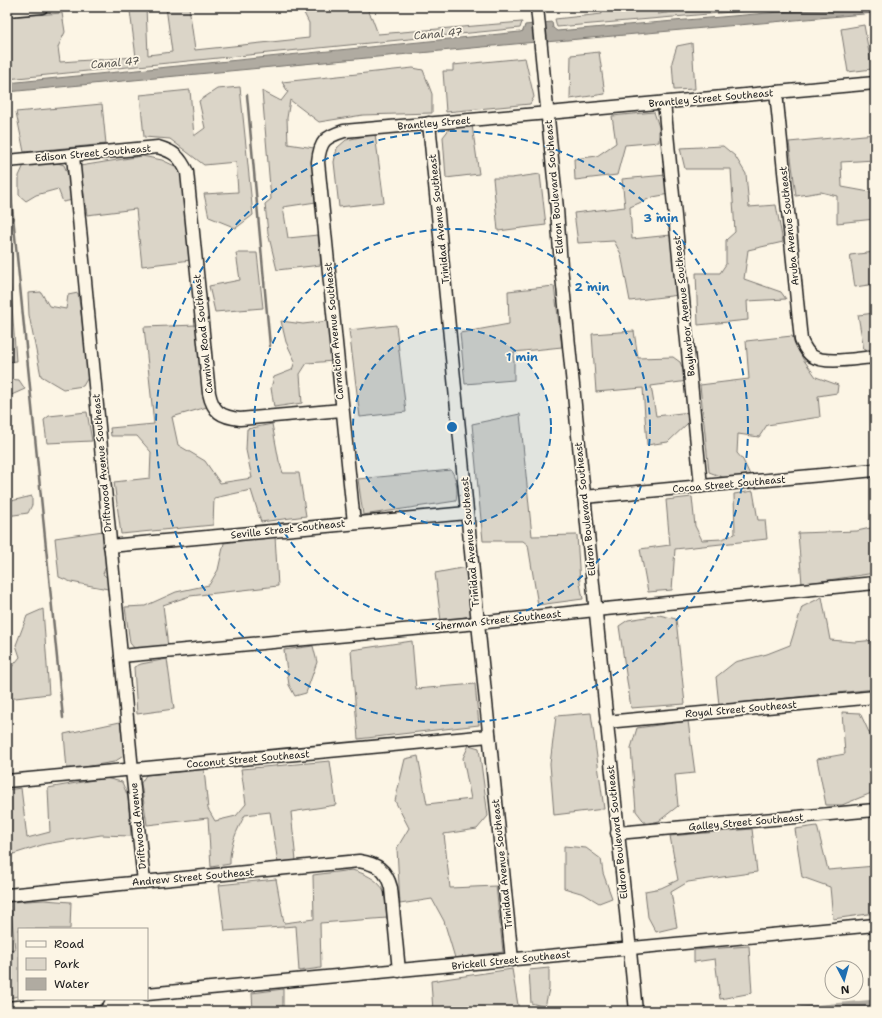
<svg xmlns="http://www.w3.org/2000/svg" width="882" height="1018" font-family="'Shantell Sans',sans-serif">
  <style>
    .green { fill: #dbd5c8; stroke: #7c7872 }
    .water { fill: #b0aba1; stroke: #75726c }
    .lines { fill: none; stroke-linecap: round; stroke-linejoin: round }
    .stream { stroke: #75726c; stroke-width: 2.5 }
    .canal { stroke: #b0aba1; stroke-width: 9 }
    .minor-casing { stroke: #1c1c1c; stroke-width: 15 }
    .minor { stroke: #fcf5e5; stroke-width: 12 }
    .ring { fill: none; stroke: #1f6fb2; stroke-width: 2; stroke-dasharray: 7 5 }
    .labels { text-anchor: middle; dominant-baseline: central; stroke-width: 3.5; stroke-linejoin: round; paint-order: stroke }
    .street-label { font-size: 10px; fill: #1c1c1c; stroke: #fcf5e5 }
    .water-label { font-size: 11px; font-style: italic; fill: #575551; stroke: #fcf5e5 }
    .centre { fill: #1f6fb2; stroke: #fcf5e5; stroke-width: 2 }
    .ring-label { font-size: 12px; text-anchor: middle; font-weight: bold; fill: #1f6fb2; stroke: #fcf5e5; stroke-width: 3.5; stroke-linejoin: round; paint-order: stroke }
  </style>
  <rect width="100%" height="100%" fill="#fcf5e5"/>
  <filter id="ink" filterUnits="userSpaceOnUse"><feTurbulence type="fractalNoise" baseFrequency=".025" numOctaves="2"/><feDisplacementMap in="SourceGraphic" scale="8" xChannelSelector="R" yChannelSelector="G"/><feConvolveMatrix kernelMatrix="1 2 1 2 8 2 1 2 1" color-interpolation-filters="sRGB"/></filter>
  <g filter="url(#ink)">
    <g class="green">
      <path d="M143,7H146L148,55L172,52L166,7H189L195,50L309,38V23L301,7H366L372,18L378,34L522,22L520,28L7,79V17L62,13L65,32L58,47L60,62L136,57L130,11Z"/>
      <path d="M601,7H657L658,14L690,10V7H790L557,27L555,19L602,14Z"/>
      <path d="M864,25L872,69L848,72L841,29Z"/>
      <path d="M692,43L695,89L674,90L672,62L677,46Z"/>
      <path d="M599,52L605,94L570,99L571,55Z"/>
      <path d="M525,58L534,97L530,104L446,112L443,71H453V65Z"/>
      <path d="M413,68L423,70L432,94V113L363,115L319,122L290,100L287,118L288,144L314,148L316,202L283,207L288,238L318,235L321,265L277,270L268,233L265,204L271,199L262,91L281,101L288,92L282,82Z"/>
      <path d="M240,87L253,215L236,228L209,217L204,194L238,192L236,162L204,165L170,139L144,137L140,95L190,90L194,136L205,128L199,101L217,89Z"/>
      <path d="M102,104L106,144L24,152L16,112Z"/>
      <path d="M654,112L659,127V142L625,145L617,175L575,180L574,159L597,156L616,143L612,116Z"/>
      <path d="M472,125L479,174L446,178L443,137L450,128Z"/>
      <path d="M375,134L384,202L339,207L334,162L337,148L346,140Z"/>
      <path d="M875,134V160L841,162L842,187L875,193V219L837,223V196L821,192L796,196L789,142Z"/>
      <path d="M723,146L735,156L746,174L749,207L776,205L783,242L748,250L744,279L781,292L786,299L747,301L748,320L698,325L696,273H720L726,264V240L735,232L731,169H685L680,148Z"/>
      <path d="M142,156L162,160L179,168L184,187L191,260L142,266L136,209L87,215L80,166Z"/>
      <path d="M51,161L64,165L69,177L73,200L63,202L58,189L36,195L26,201L19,195V176L24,165Z"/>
      <path d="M540,174L546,225L498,231L493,178H511Z"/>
      <path d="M666,175L669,194L653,197L630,207L632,239L671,235L679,295L630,301L621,254L614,241L578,243L574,213L625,207L622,179Z"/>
      <path d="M7,236L16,361L7,362Z"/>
      <path d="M875,252V284L855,287L850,255Z"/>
      <path d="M236,253H257L263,308L215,312L209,286L240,280Z"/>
      <path d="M554,286L562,347L514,352V380L465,384L460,333L509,324L508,291Z"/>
      <path d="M41,292L49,306L66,309L68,295L78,293L90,374L83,386L63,389L41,376L29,315L28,293Z"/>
      <path d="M875,313V349L864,350L858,315Z"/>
      <path d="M281,321L303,324L329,321L334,361L307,363L300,374L302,403L274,407L271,388L274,377L292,370L295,361L286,342Z"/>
      <path d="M196,325L207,407L172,417L178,445L205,461L220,483L252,478L246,450L247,429L272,424L279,461L283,473H299L306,516L261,522L251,490L214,498L213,525L121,534L114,482L150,478L151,452L137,436H111L110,428L154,424L144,327Z"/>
      <path d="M396,325L406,412L360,417L349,330Z"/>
      <path d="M634,331L638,358L673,357L680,362L688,381L651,386L656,416L690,412L689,422L668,442L647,445L643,388L596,392L592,334Z"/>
      <path d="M792,336L803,359L816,377L838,385L837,393L818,396L820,417L767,425L759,437L738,434L737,453L743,460L751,477L730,480L709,472L700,385L749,379L746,341Z"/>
      <path d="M7,379L19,380L25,389L7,397Z"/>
      <path d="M87,412L92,441L47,443L44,420L49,416Z"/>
      <path d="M520,414L532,536L577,535L580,583L583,599L538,605L528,545L523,541H483L472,424Z"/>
      <path d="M451,470C457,479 458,491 456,501L363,515L358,479Z"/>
      <path d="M753,491L758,520H765L767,539L675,549L672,590L648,592L640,549L670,545L666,500L692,497L695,526L702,540L722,539L735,534L734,494Z"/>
      <path d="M32,496V505L28,513L7,516V502Z"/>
      <path d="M875,527V573L802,584L798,533L857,531Z"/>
      <path d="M103,531L106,566L103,574L111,581L108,589L71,582L59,577L55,538Z"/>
      <path d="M275,536L278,586L190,596L163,605L168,647L135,649L130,643L125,607L145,606L176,592L209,585L218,570L224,543Z"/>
      <path d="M467,567L472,616L441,621L435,573Z"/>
      <path d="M822,597L830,640L855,642L875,640V689L719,705L716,677L735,662L767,654L790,645L802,607Z"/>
      <path d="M43,609L49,694L7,699V673L20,657L16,645L27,616Z"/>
      <path d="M659,615L676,619L685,704L631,708L619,626L628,620Z"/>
      <path d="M412,641L416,689L475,684L479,725L358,739L351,650Z"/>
      <path d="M313,646L317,662L306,693L295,696L289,685L284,650Z"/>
      <path d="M167,659L174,709L137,714L134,667L141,664Z"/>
      <path d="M842,712L860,713L875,745V764L869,769L874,792L842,805H826L817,759L845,754Z"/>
      <path d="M591,713L604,809L554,815L550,764L556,716Z"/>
      <path d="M688,721L695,773L675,775L678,806L659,821L646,824L636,811L631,748L637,728Z"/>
      <path d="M120,722L125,755L114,762L67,770L64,734Z"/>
      <path d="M469,745L479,748L488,816L477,829L444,834L450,888L496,886L503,952L455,958L444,921L432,899L400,904L397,848L409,828L395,801L405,759L418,756L427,804L471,799L463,758Z"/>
      <path d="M330,761L336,805L291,812L296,861L278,863L270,812L245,815C237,830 229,846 230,864L211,867L208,818L147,825L141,783L146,775L204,769L208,809L215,821L236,816L246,804L241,769Z"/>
      <path d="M105,778L122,782L128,797L131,836L101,835L45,844L7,856V790L21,788L27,838L50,832L48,788Z"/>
      <path d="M817,826L828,870L875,866V913L833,919L830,887L802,877L795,829Z"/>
      <path d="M752,829L757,872L688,882L671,892L677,927L656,932L648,917L645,891L661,888L678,880L670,836Z"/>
      <path d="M564,846L586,848L601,859L603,873L612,898L599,903L584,894L564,888Z"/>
      <path d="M352,870C363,873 378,879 383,890C386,896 386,911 387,918L320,923L321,968L299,971L296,926L225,931L219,885L276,879L284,923L314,919L313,875Z"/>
      <path d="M44,900L71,902L70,929H19V996L7,998V950L15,949L10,902Z"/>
      <path d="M749,946L752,993L720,999L715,959L694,962V950Z"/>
      <path d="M549,968V989L545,1007L531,1003L529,970Z"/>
      <path d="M512,969L519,1011H433L431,981Z"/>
      <path d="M283,989V1011H253L252,993Z"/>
    </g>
    <g class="water">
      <path d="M838,7H875V13L545,42L543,23L552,22L553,28L557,31Z"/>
      <path d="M534,24L536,42L7,92V83L520,32L523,31L525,25Z"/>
    </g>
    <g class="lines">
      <g class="stream">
        <path d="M247,95L270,346"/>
        <path d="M9,176L63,718"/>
      </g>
      <path class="canal" d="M802,1011L875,1004"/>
      <g class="minor-casing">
        <g id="minor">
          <path d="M537,7L557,209L561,266L636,1011"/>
          <path d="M7,10L42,7"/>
          <path d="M776,92L801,340C804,346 806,352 812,356C826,365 858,358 875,357"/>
          <path d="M664,102L701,486"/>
          <path d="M429,123L478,623L512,960"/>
          <path d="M73,156L132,770L144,882"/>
          <path d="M7,161L158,147C175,152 180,157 187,172L209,393C213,412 221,417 240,419L342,410"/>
          <path d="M584,497L875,470"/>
          <path d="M354,523L318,162C320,141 325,137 344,131L537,114L875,83"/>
          <path d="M110,546L467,513"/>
          <path d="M121,656L478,623L595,610L875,583"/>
          <path d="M606,722L875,697"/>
          <path d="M7,781L489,736"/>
          <path d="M617,833L875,810"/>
          <path d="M7,895L359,861C377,864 386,869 391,888L399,971"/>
          <path d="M147,994L875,925"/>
          <path d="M7,1008L98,999"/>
        </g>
      </g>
      <use href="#minor" class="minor"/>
    </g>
  </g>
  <circle cx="452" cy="427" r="99" fill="#1f6fb2" fill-opacity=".12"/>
  <g class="ring">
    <circle cx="452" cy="427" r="99"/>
    <circle cx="452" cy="427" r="198"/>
    <circle cx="452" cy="427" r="296"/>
  </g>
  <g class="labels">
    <g class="street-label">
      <text transform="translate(711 98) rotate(-5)">Brantley Street Southeast</text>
      <text transform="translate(434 123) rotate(-5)">Brantley Street</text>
      <text transform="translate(93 153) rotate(-5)">Edison Street Southeast</text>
      <text transform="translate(554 187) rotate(-95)">Eldron Boulevard Southeast</text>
      <text transform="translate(439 219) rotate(-96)">Trinidad Avenue Southeast</text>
      <text transform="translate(789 226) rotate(-96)">Aruba Avenue Southeast</text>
      <text transform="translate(684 306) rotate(-96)">Bayharbor Avenue Southeast</text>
      <text transform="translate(334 331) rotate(-95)">Carnation Avenue Southeast</text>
      <text transform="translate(203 334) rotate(-96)">Carnival Road Southeast</text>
      <text transform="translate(102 463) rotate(-95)">Driftwood Avenue Southeast</text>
      <text transform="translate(729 484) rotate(-5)">Cocoa Street Southeast</text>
      <text transform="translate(585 509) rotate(-96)">Eldron Boulevard Southeast</text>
      <text transform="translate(288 529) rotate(-6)">Seville Street Southeast</text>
      <text transform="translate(470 542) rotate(-95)">Trinidad Avenue Southeast</text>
      <text transform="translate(498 620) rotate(-6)">Sherman Street Southeast</text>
      <text transform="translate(741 709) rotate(-5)">Royal Street Southeast</text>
      <text transform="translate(248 759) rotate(-5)">Coconut Street Southeast</text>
      <text transform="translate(746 822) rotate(-5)">Galley Street Southeast</text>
      <text transform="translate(138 826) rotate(-96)">Driftwood Avenue</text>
      <text transform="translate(617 832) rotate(-96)">Eldron Boulevard Southeast</text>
      <text transform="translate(502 864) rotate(-96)">Trinidad Avenue Southeast</text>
      <text transform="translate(193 877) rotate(-5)">Andrew Street Southeast</text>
      <text transform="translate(511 960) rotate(-6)">Brickell Street Southeast</text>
    </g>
    <g class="water-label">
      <text transform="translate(438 34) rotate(-5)">Canal 47</text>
      <text transform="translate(115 63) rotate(-5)">Canal 47</text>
    </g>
  </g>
  <circle cx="452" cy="427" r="6" class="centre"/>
  <g class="ring-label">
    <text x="661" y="222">3 min</text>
    <text x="592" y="291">2 min</text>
    <text x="522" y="361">1 min</text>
  </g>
  <rect width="882" height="1018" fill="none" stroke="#fcf5e5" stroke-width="24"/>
  <rect x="12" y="12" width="858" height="994" fill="none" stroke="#1c1c1c" stroke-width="1.5" filter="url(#ink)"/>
  <rect x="18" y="928" width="130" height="72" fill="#fcf5e5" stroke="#a29e95"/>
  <rect x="26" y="941" width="20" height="6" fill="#fcf5e5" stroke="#a29e95"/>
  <text x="54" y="948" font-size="12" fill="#1c1c1c">Road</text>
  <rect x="26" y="958" width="20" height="12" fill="#dbd5c8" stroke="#a29e95"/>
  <text x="54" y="968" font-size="12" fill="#1c1c1c">Park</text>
  <rect x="26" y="978" width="20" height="12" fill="#b0aba1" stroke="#a29e95"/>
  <text x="54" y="988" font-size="12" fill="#1c1c1c">Water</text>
  <g transform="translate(844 980) rotate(174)"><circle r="19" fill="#fcf5e5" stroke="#a29e95"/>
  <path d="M0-3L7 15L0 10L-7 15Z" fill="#1f6fb2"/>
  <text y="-6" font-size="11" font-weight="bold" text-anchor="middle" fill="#1c1c1c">N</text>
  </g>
</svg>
